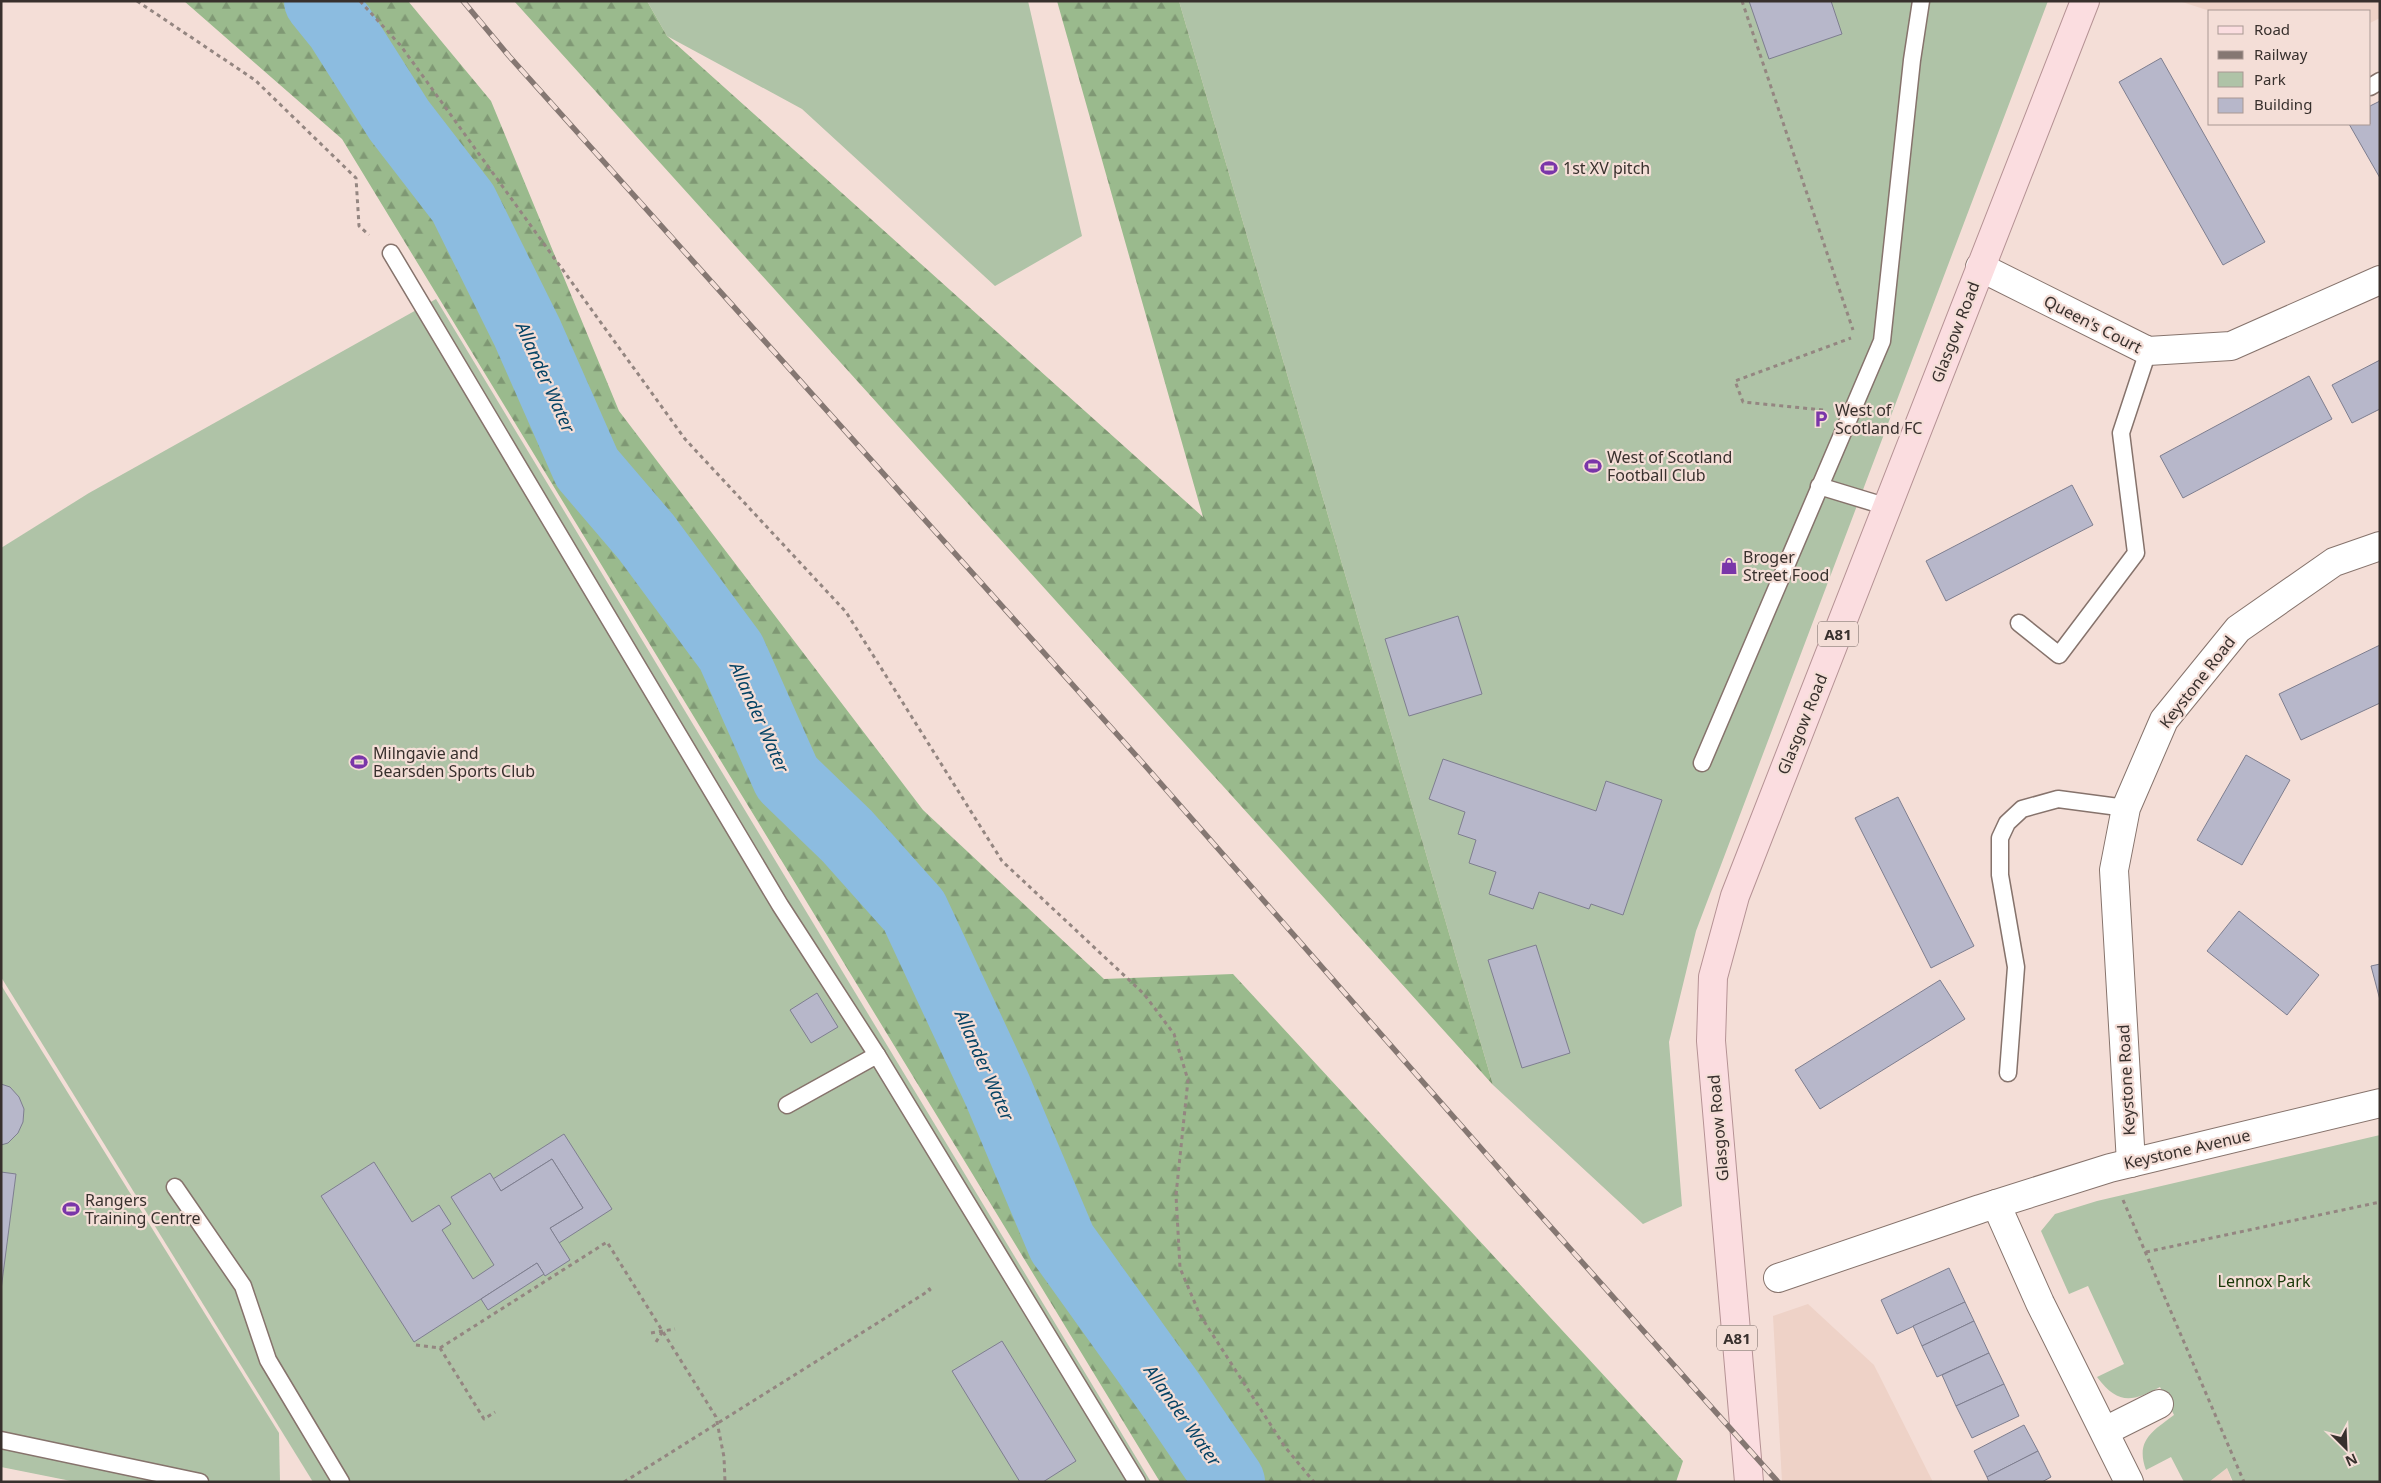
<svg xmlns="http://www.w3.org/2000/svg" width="2381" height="1483" font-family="'Noto Sans',sans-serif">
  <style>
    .built { fill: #eed2c7 }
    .green { fill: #afc3a7 }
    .forest { fill: url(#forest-firs) }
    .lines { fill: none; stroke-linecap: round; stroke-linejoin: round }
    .river { stroke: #8cbce0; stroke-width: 70 }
    .building { fill: #b7b7ca; stroke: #7e7e8f }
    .lane-casing { stroke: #86736c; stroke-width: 19 }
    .street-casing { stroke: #86736c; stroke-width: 30 }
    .primary-casing { stroke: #b59294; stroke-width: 30 }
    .path { stroke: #948681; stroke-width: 3; stroke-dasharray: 4 4; stroke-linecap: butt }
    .lane { stroke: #fff; stroke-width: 16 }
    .street { stroke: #fff; stroke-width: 28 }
    .primary { stroke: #fbdde0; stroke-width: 28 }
    .rail-casing { stroke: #857772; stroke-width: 5.5 }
    .rail { stroke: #f4ded7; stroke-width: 4; stroke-dasharray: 11; stroke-linecap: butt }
    .labels { text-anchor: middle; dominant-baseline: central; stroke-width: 4.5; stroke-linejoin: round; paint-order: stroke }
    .shield { fill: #f4ded7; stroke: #706460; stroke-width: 1 }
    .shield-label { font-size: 15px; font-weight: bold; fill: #38302d }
    .poi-label { font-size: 16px; fill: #38302d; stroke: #f4ded7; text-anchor: start }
    .street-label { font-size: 16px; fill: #38302d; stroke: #f4ded7 }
    .park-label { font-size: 16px; fill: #193808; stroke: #f4ded7 }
    .water-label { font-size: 18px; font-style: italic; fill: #054365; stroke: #f4ded7 }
  </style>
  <defs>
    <pattern id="forest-firs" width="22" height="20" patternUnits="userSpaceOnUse" patternTransform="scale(1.25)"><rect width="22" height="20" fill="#9aba8d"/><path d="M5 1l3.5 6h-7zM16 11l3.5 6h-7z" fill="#7f9874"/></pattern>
  </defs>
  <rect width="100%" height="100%" fill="#f4ded7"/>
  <g class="built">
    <path d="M2179,1H2380V18L2370,23V11H2210Z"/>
    <path d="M1808,1304L1874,1365L1933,1482H1782L1773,1316Z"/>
    <path d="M2227,1468L2232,1482H2209Z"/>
  </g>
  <g class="green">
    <path d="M647,1H1028L1082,236L995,286L802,109L667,36Z"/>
    <path d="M1179,1H2048L1696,931L1669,1042L1682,1206L1643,1224L1493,1085Z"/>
    <path d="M436,299L1151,1482H313L1,977V548L89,493Z"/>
    <path d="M1,985L279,1433L280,1482H76L1,1467Z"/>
    <path d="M2380,1135V1482H2233L2227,1468L2209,1482H2184L2171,1457L2146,1470C2135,1440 2153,1431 2174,1415L2160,1387C2132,1402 2118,1405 2097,1377L2124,1364L2088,1286L2069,1294L2041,1231L2055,1214L2097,1201Z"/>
  </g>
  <g class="forest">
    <path d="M184,1H408L491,101L619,411L923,810L1104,979L1233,974L1683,1461L1676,1482H1160L342,139Z"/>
    <path d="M514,1H647L667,36L1203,517L1057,1H1179L1493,1085Z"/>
  </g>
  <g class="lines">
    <path class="river" d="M319,1L340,27L399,120L463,203L527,332L587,468L646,537L731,652L787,778L847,836L914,911L997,1089L1062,1243L1171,1395L1230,1482"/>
  </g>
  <g class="building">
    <path d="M1749,1H1831L1842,34L1769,59Z"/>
    <path d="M2161,58L2265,242L2223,265L2119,82Z"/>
    <path d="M2380,101V178L2349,124H2370V106Z"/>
    <path d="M2380,360V409L2352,423L2332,385Z"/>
    <path d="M2309,376L2332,419L2183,498L2160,456Z"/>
    <path d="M2072,485L2093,525L1946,601L1926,561Z"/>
    <path d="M1458,616L1482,694L1409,716L1385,639Z"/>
    <path d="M2380,645V703L2301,740L2279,694Z"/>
    <path d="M2246,755L2290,780L2242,865L2197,840Z"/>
    <path d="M1443,759L1596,811L1606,781L1662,800L1623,915L1591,904L1589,909L1539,892L1533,909L1489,894L1496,872L1469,863L1476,840L1458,834L1465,812L1429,799Z"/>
    <path d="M1898,797L1974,946L1931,968L1855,818Z"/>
    <path d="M2239,911L2319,975L2287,1015L2207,951Z"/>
    <path d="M1536,945L1570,1053L1522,1068L1488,960Z"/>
    <path d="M2380,964V1000L2371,966Z"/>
    <path d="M1940,980L1965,1019L1820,1109L1795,1070Z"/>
    <path d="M817,993L838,1027L811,1043L790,1010Z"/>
    <path d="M1,1084L10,1087L19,1097L24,1109L23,1122L18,1133L8,1143L1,1145Z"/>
    <path d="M564,1134L612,1209L559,1243L550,1228L583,1208L552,1159L501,1191L493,1179Z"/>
    <path d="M552,1159L583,1208L550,1228L570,1260L545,1276L537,1263L414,1342L321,1196L374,1162L412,1222L439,1205L451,1224L442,1230L473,1279L494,1265L451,1197L490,1173L501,1191Z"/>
    <path d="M1,1172L16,1174L1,1290Z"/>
    <path d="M537,1263L544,1274L488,1310L481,1299Z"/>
    <path d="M1949,1268L1965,1302L1897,1334L1881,1300Z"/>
    <path d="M1965,1302L1974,1321L1922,1346L1913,1326Z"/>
    <path d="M1974,1321L1989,1353L1937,1377L1922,1346Z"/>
    <path d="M1002,1341L1076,1461L1043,1482H1020L952,1371Z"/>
    <path d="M1989,1353L2004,1384L1956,1406L1942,1375Z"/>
    <path d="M2004,1384L2019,1416L1972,1438L1956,1406Z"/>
    <path d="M2024,1425L2038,1451L1987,1477L1974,1451Z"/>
    <path d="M2038,1451L2051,1477L2042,1482H1989L1987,1477Z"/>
  </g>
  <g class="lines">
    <g class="lane-casing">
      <g id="lane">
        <path d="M2370,87L2380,81"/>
        <path d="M391,253L780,905L877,1055"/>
        <path d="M1819,486L1888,507"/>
        <path d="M2019,623L2059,655L2136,553L2121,433L2148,351"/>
        <path d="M1702,763L1882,341L1912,60L1921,1"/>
        <path d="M2008,1073L2016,967L2000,875V838L2007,823L2022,809L2058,799L2126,808"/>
        <path d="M787,1105L877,1055L1137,1482"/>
        <path d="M175,1187L243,1286L268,1360L341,1482"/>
        <path d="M1,1440L200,1482"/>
      </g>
    </g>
    <g class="street-casing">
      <g id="street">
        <path d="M1980,267L2148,351L2231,346L2380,280"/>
        <path d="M2131,1163L2114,870L2126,808L2164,720L2238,629L2334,562L2380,546"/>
        <path d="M1996,1204L2040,1303L2129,1482"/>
        <path d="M1778,1278L1980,1209L2110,1168L2380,1103"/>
        <path d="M2105,1431L2159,1404"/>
      </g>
    </g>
    <g class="primary-casing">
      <path id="primary" d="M1749,1482L1711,1041L1713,977L1735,896L2085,1"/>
    </g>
    <g class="path">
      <path d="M137,1L255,80L356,178L359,226L369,235"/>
      <path d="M360,1L401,46L685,439L846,612L1002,861L1144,994L1174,1034L1188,1080L1176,1195L1180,1268L1200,1315L1285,1447L1314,1482"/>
      <path d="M1742,1L1853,330"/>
      <path d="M1823,410L1743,402L1735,381L1851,338"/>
      <path d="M2123,1200L2244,1482"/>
      <path d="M2146,1252L2380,1202"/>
      <path d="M651,1333L675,1329"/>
      <path d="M656,1342L663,1331"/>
      <path d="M416,1345L440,1348L484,1419L495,1412"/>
      <path d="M440,1348L607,1242L716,1417L724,1457L725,1482"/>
      <path d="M624,1482L930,1290L927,1286"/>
    </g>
    <use href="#lane" class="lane"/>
    <use href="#street" class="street"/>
    <use href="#primary" class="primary"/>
    <g class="rail-casing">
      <path id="rail" d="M463,1L509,56L1141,761L1516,1188L1778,1482"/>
    </g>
    <use href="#rail" class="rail"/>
  </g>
  <defs>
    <g id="stadium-bare" transform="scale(1.35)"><path d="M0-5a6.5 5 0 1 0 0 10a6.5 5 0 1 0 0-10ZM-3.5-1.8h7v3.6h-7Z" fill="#7a36a9" stroke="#f4ded7" stroke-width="2.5" paint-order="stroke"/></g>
    <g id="parking-bare" transform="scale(1.35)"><path d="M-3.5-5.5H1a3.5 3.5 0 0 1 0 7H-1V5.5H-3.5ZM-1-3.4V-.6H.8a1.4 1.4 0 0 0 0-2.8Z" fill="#7a36a9" stroke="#f4ded7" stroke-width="2.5" paint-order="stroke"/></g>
    <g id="shop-bare" transform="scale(1.35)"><path d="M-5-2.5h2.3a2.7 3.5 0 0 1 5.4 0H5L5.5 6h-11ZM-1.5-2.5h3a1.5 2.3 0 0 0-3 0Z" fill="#7a36a9" stroke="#f4ded7" stroke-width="2.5" paint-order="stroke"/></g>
  </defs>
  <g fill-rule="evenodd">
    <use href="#stadium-bare" x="1549" y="168"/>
    <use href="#parking-bare" x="1821" y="419"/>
    <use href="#stadium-bare" x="1593" y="466"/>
    <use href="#shop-bare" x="1729" y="566"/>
    <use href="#stadium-bare" x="359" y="762"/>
    <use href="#stadium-bare" x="71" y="1209"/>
  </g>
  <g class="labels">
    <g class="shield">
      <rect x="1818" y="621.5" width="40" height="25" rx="4"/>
      <rect x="1717" y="1325.5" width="40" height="25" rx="4"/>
    </g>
    <g class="shield-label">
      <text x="1838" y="634">A81</text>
      <text x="1737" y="1338">A81</text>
    </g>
    <g class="poi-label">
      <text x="1563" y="168">1st XV pitch</text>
      <text x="1835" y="410">West of<tspan x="1835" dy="18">Scotland FC</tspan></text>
      <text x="1607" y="457">West of Scotland<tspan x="1607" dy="18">Football Club</tspan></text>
      <text x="1743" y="557">Broger<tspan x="1743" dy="18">Street Food</tspan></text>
      <text x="373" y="753">Milngavie and<tspan x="373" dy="18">Bearsden Sports Club</tspan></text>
      <text x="85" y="1200">Rangers<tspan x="85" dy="18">Training Centre</tspan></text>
    </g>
    <g class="street-label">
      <text transform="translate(2093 324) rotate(27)">Queen's Court</text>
      <text transform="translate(1955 332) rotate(-69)">Glasgow Road</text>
      <text transform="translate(2197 682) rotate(-52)">Keystone Road</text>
      <text transform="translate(1802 724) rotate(-68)">Glasgow Road</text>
      <text transform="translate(2126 1080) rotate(-93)">Keystone Road</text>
      <text transform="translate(1718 1128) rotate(-95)">Glasgow Road</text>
      <text transform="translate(2187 1149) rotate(-13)">Keystone Avenue</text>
    </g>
    <g class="park-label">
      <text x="2264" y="1281">Lennox Park</text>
    </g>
    <g class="water-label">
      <text transform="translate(546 377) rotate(66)">Allander Water</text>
      <text transform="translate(760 717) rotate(66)">Allander Water</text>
      <text transform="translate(985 1065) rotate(66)">Allander Water</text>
      <text transform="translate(1183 1415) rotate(55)">Allander Water</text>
    </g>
  </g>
  <rect width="2381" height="1483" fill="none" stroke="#38302d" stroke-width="5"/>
  <rect x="2208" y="10" width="162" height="115" fill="#f4ded7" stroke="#a99893"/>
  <rect x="2218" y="26" width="25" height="8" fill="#fbdde0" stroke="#a99893"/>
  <text x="2254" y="35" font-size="15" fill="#38302d">Road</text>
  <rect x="2218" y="51" width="25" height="8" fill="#857772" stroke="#a99893"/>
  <text x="2254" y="60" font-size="15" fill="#38302d">Railway</text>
  <rect x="2218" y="72" width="25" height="15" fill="#afc3a7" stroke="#a99893"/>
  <text x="2254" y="85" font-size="15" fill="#38302d">Park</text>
  <rect x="2218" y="98" width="25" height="15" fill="#b7b7ca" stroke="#a99893"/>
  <text x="2254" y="110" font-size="15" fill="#38302d">Building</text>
  <g transform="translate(2346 1448) rotate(156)" stroke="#f4ded7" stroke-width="4" paint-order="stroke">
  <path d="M0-4L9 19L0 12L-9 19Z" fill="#38302d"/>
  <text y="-8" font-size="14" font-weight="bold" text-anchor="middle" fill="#38302d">N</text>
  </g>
</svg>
